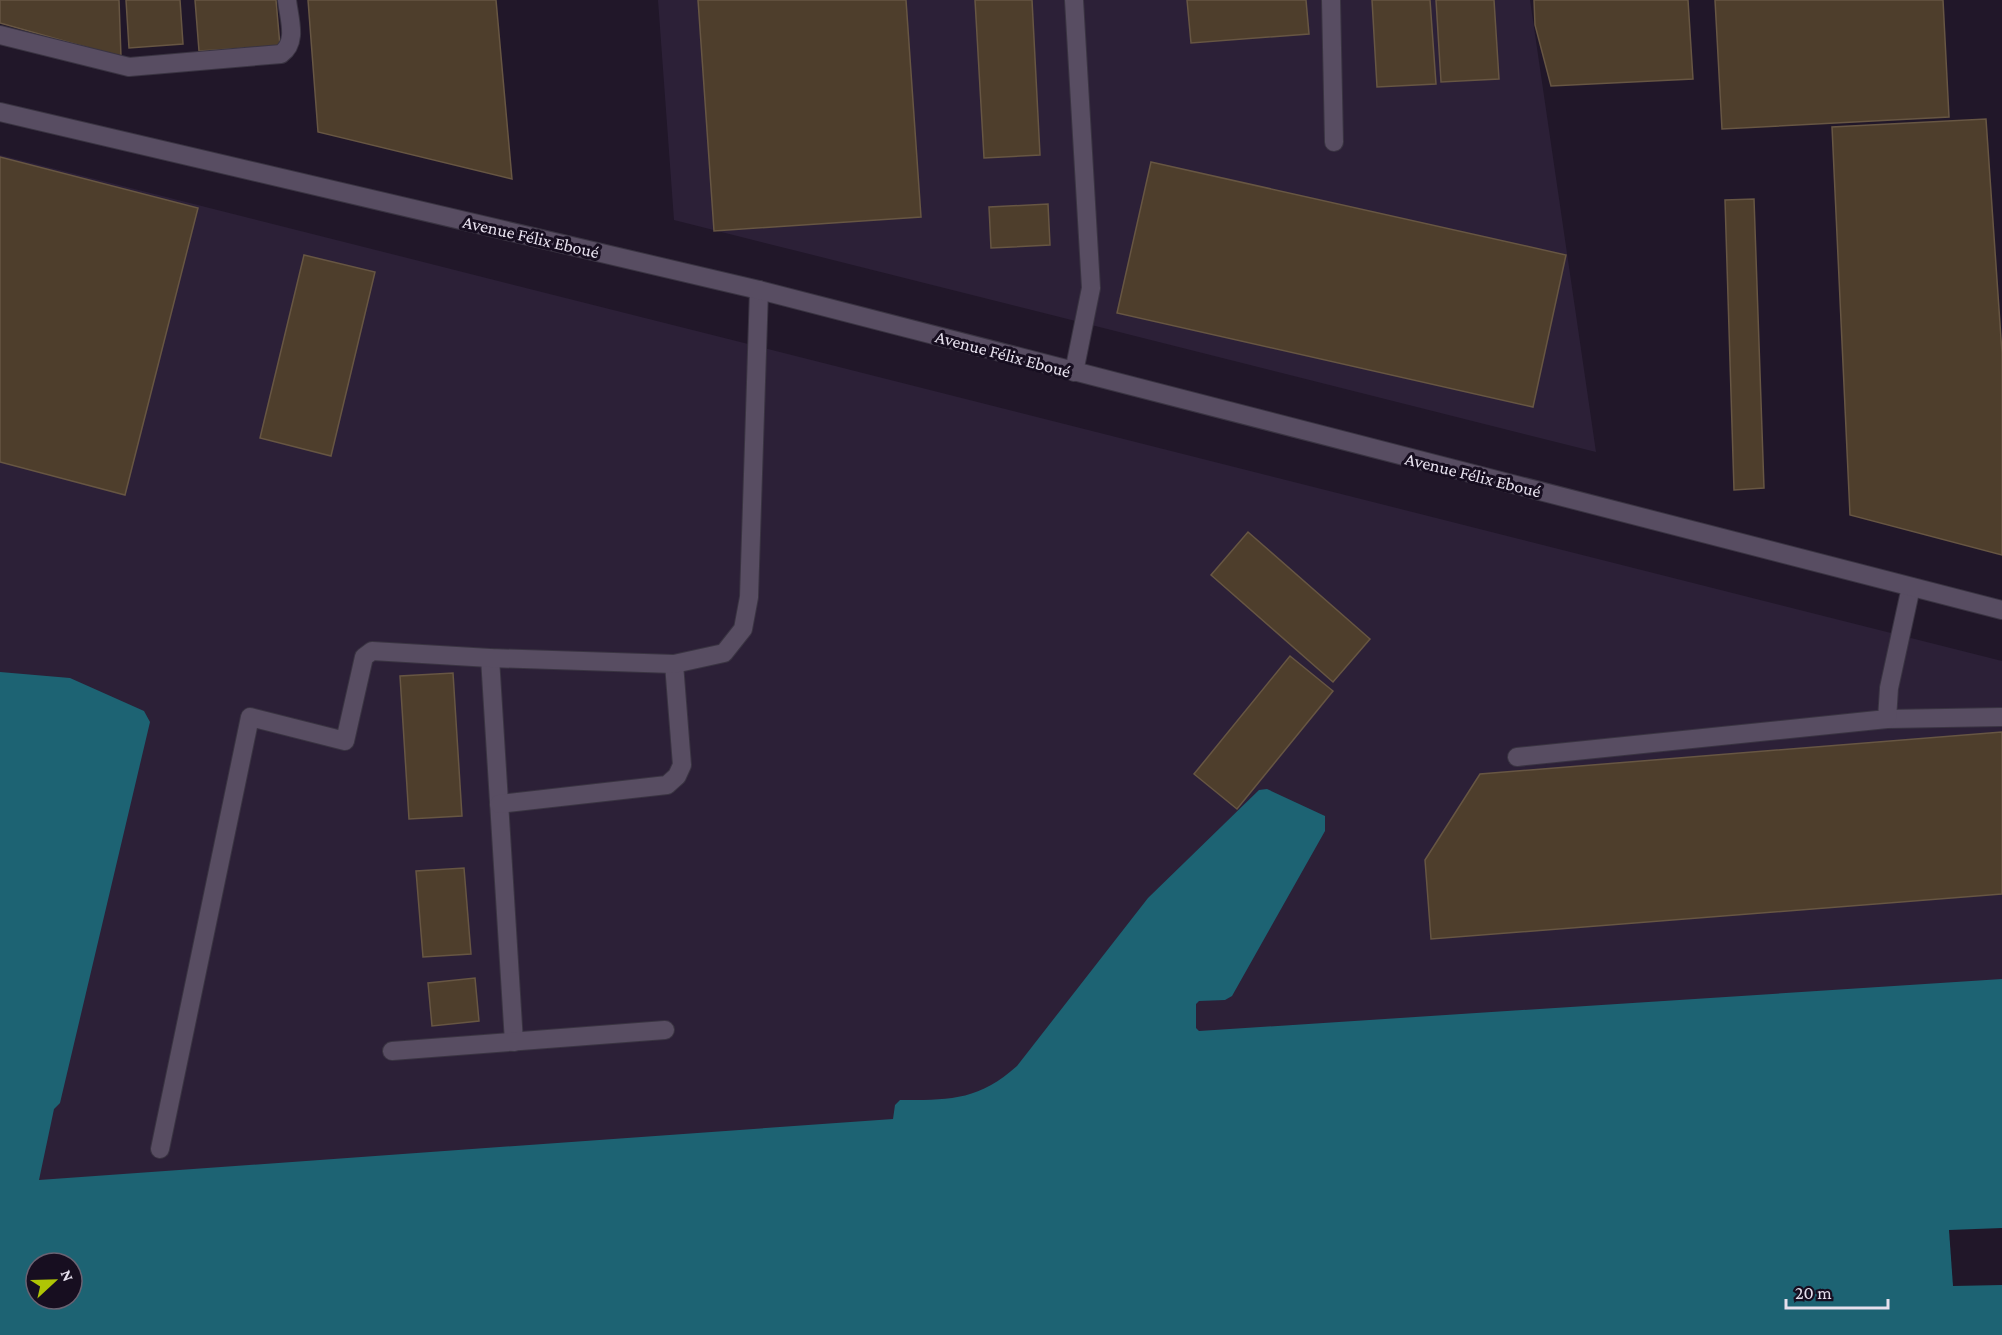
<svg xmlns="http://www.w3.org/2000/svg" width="2002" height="1335" font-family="'Crimson Pro',serif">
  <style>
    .built { fill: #2c2037; fill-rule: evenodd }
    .water { fill: #1d6373; fill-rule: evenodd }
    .pier { fill: #211729 }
    .building { fill: #4e3e2c; stroke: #675643; stroke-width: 1.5 }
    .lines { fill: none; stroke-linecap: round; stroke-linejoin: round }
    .service-casing { stroke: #3a3442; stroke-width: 20 }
    .tertiary-casing { stroke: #3a3442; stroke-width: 20 }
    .service { stroke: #584d62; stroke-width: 18 }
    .tertiary { stroke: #584d62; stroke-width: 18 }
    .labels { text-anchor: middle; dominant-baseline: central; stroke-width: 6; stroke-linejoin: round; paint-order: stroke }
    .street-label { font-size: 18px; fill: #e6e0ed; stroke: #170e20 }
  </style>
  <rect width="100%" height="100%" fill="#211729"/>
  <g class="built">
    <path d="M658,0H1530L1596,452L674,220Z"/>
    <path d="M0,155L2002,661V1335H0ZM36,1263H72V1299H36Z"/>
  </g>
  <path class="water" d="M0,672L70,678L144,711L150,722L60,1103L54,1109L39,1180L893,1119L895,1105L900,1100C949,1100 978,1101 1017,1066L1148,898L1259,790L1267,789L1325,816V831L1232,996L1225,1000L1199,1001L1196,1004V1028L1199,1031L2002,979V1335H0ZM36,1263H72V1299H36Z"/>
  <path class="pier" d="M2002,1228V1285L1953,1286L1949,1230Z"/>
  <g class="building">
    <path d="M0,0H119L121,57L0,23Z"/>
    <path d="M126,0H180L183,44L129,48Z"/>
    <path d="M195,0H276L280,46L199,51Z"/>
    <path d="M308,0H496L512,179L318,132Z"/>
    <path d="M698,0H906L921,217L714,231Z"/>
    <path d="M975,0H1032L1040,155L984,158Z"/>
    <path d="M1187,0H1306L1309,34L1191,43Z"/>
    <path d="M1372,0H1430L1436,84L1377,87Z"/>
    <path d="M1436,0H1494L1499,79L1441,82Z"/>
    <path d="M1534,0H1688L1693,79L1551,86L1535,25Z"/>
    <path d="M1715,0H1943L1949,117L1722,129Z"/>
    <path d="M1986,119L2002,353V555L1850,515L1832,127Z"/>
    <path d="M0,157L198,208L125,495L0,462Z"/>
    <path d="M1151,162L1566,255L1533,407L1117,313Z"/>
    <path d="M1754,199L1764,488L1734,490L1725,200Z"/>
    <path d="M1048,204L1050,245L991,248L989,207Z"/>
    <path d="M304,255L375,272L331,456L260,438Z"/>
    <path d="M1248,532L1370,639L1333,682L1211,575Z"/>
    <path d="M1290,656L1333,691L1237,809L1194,774Z"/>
    <path d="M453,673L462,816L409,819L400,676Z"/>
    <path d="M2002,732V894L1431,939L1425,860L1480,774Z"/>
    <path d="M464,868L471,954L423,957L416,871Z"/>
    <path d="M475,978L479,1021L432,1026L428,983Z"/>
  </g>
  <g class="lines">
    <g class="service-casing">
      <g id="service">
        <path d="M1074,0L1091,288L1074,372"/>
        <path d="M1331,0L1334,142"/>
        <path d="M0,35L129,67L281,54C298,42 289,19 287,0"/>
        <path d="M490,658L514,1042"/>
        <path d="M1887,719L2002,717"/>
        <path d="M1517,757L1887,719L1889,688L1911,587"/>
        <path d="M499,804L667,785L677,776L682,765L674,664"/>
        <path d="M392,1051L665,1030"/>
        <path d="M160,1149L250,717L345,741L364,657L372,651L490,658L674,664L724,653L743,629L749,597L759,290"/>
      </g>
    </g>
    <g class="tertiary-casing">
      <path id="tertiary" d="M0,112L759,290L2002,610"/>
    </g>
    <use href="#service" class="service"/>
    <use href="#tertiary" class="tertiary"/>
  </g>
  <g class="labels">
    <g class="street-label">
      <text transform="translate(531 237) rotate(13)">Avenue Félix Eboué</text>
      <text transform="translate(1003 354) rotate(15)">Avenue Félix Eboué</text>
      <text transform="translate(1473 475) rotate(14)">Avenue Félix Eboué</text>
    </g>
  </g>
  <g transform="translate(54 1281) rotate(68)"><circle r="28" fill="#170e20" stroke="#6a6272" stroke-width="1.5"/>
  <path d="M0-4.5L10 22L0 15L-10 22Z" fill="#afc505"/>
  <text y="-9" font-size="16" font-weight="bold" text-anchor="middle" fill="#e6e0ed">N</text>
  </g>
  <path d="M1786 1299v9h102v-9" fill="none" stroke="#e6e0ed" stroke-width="3"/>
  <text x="1795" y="1299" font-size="18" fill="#e6e0ed" stroke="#170e20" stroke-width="4.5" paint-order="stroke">20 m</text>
</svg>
